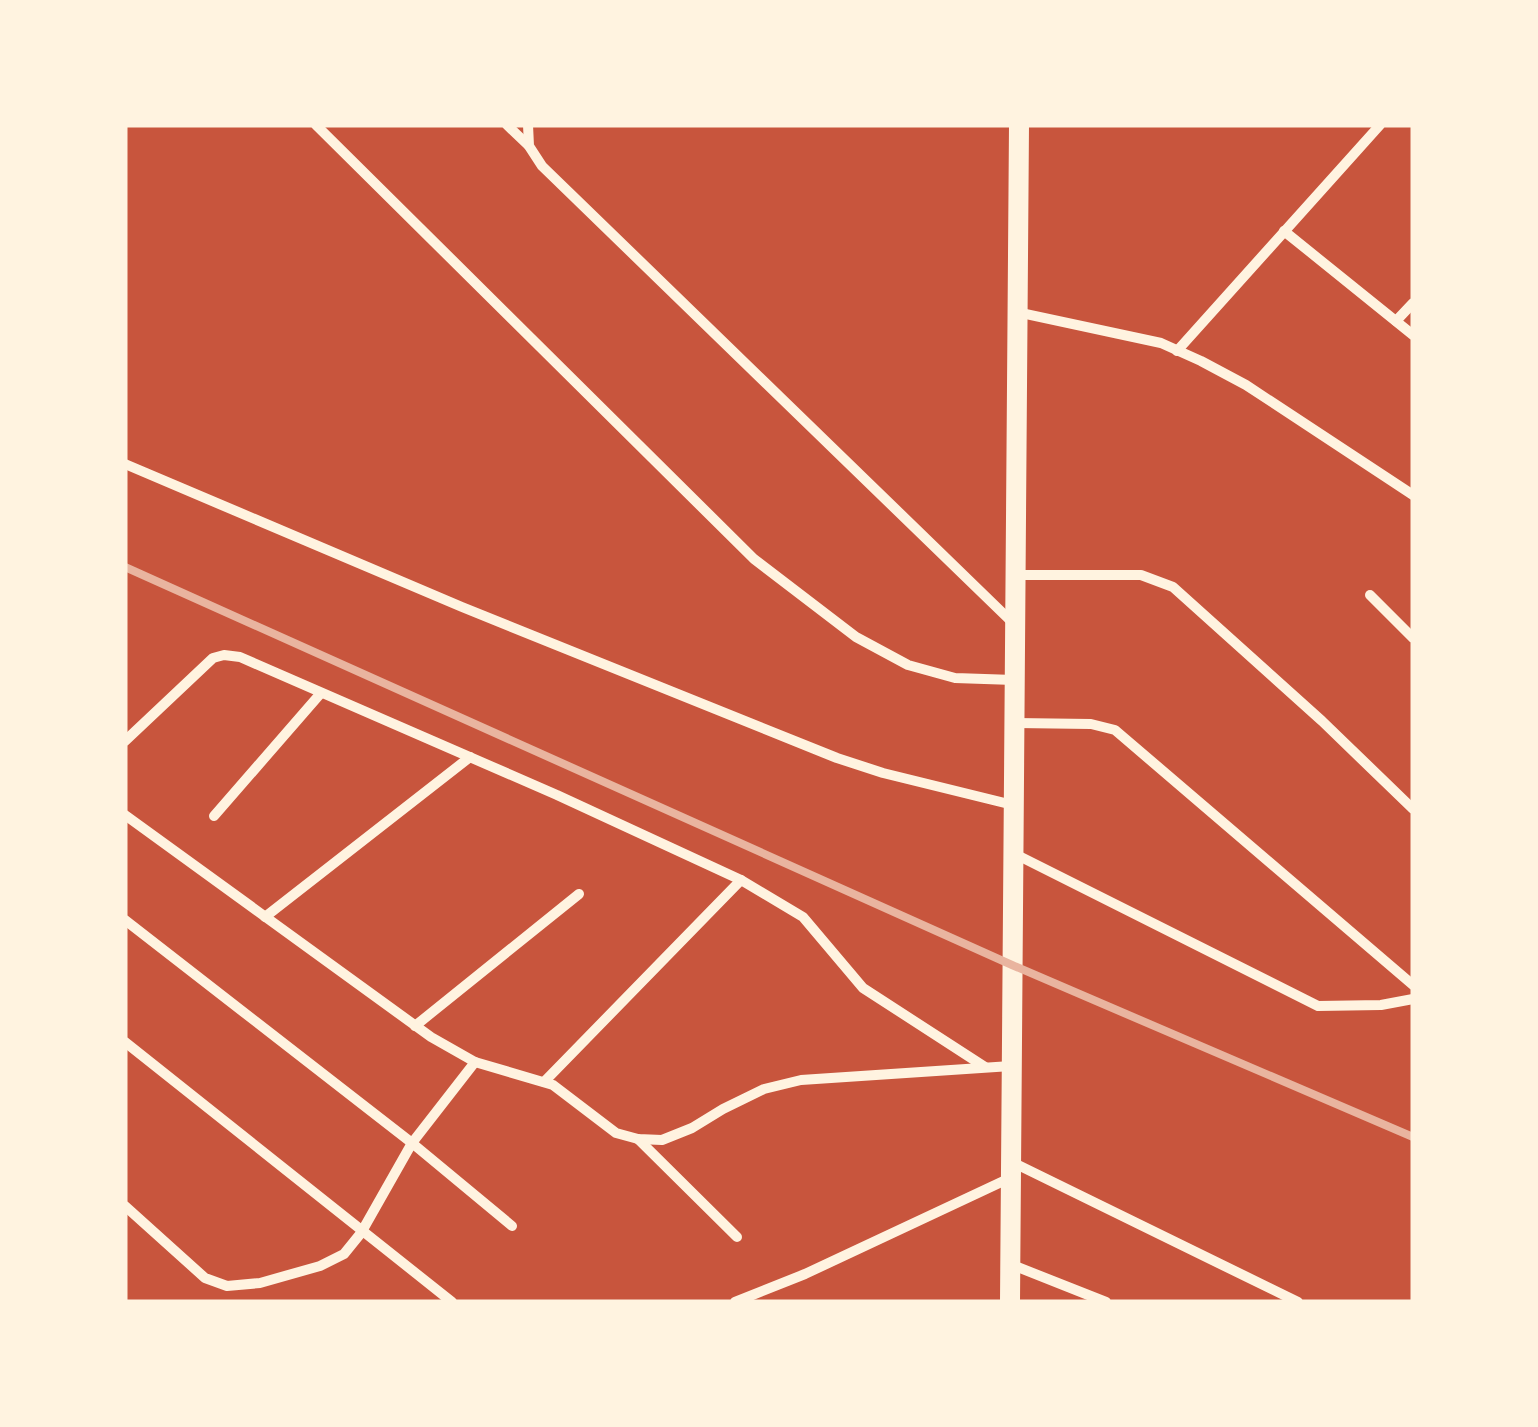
<svg xmlns="http://www.w3.org/2000/svg" width="1538" height="1427" font-family="'PT Sans',sans-serif">
  <style>
    .lines { fill: none; stroke-linecap: round; stroke-linejoin: round }
    .minor { stroke: #fff3e0; stroke-width: 10 }
    .primary { stroke: #fff3e0; stroke-width: 20 }
    .rail { stroke: #e9b49f; stroke-width: 8 }
  </style>
  <rect width="100%" height="100%" fill="#c8553d"/>
  <g class="lines">
    <g class="minor">
      <path d="M316,125L754,559L856,637L908,665L955,678L1014,680"/>
      <path d="M507,125L528,145"/>
      <path d="M528,125L529,146L542,166L1014,624"/>
      <path d="M1284,231L1413,335"/>
      <path d="M1016,312L1161,343L1201,361L1246,385L1413,495"/>
      <path d="M1396,321L1413,303"/>
      <path d="M1177,351L1380,125"/>
      <path d="M125,464L462,607L837,758L883,773L1013,805"/>
      <path d="M1016,575H1141L1173,587L1322,721L1413,809"/>
      <path d="M1370,595L1413,638"/>
      <path d="M1014,723L1091,724L1115,730L1413,985"/>
      <path d="M125,741L213,658L224,655L240,657L557,795L741,880L803,917L863,988L985,1067"/>
      <path d="M125,815L431,1037L475,1062L553,1085L616,1133L638,1139L662,1140L692,1128L723,1109L764,1089L801,1080L1011,1066"/>
      <path d="M214,816L321,693"/>
      <path d="M1013,853L1318,1006L1381,1005L1413,999"/>
      <path d="M265,917L470,757"/>
      <path d="M125,920L412,1143L512,1226"/>
      <path d="M415,1026L579,894"/>
      <path d="M125,1042L452,1302"/>
      <path d="M544,1082L741,880"/>
      <path d="M638,1139L737,1237"/>
      <path d="M1012,1162L1298,1302"/>
      <path d="M125,1206L205,1278L227,1286L260,1283L320,1266L344,1254L361,1233L412,1143L475,1062"/>
      <path d="M1010,1264L1106,1302"/>
      <path d="M735,1302L805,1274L1010,1178"/>
    </g>
    <path class="primary" d="M1010,1302L1019,125"/>
    <path class="rail" d="M125,567L1012,965L1413,1137"/>
  </g>
  <rect width="1538" height="1427" fill="none" stroke="#fff3e0" stroke-width="255"/>
</svg>
